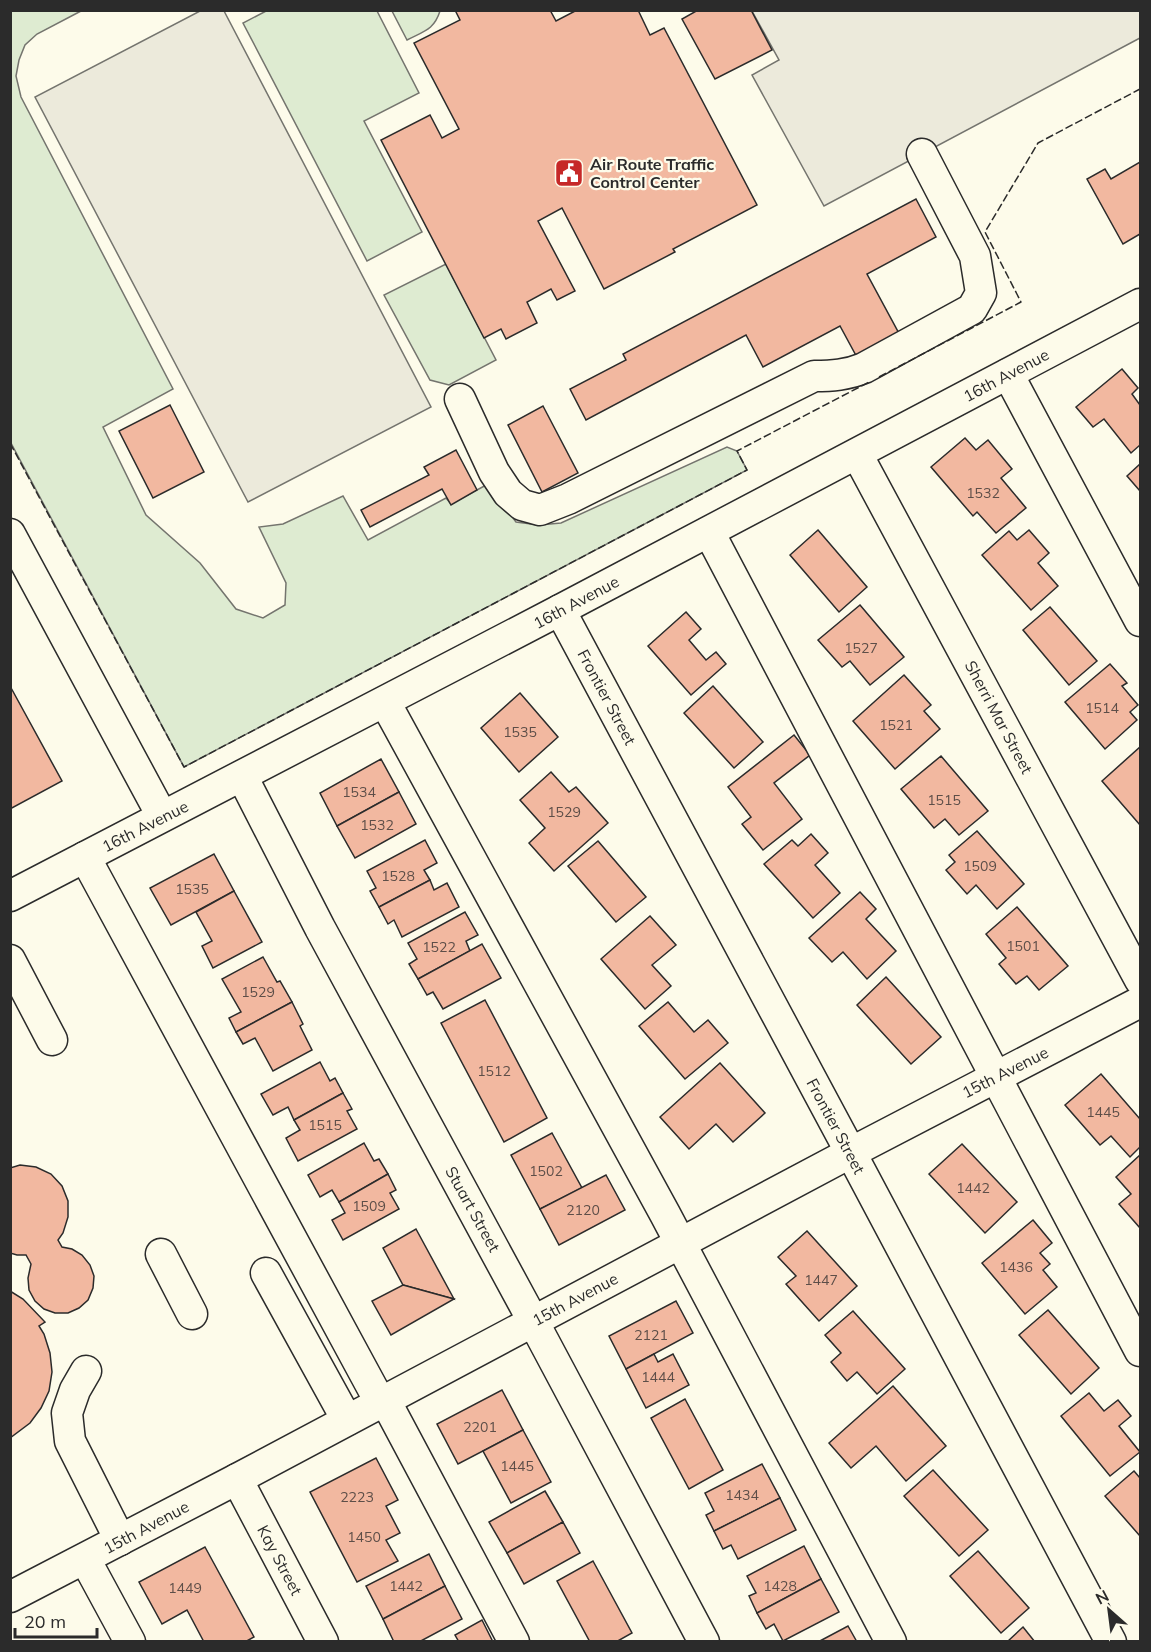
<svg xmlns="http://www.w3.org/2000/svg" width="1151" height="1652" font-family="Mulish,sans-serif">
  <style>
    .green { fill: #deebd1; stroke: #74746e; stroke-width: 1.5 }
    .parking { fill: #eceadb; stroke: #74746e; stroke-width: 1.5 }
    .building { fill: #f2b8a0; stroke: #2b2b2b; stroke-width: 1.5 }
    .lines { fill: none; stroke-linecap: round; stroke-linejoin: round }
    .minor-casing { stroke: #2b2b2b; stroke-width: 33 }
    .minor { stroke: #fdfbea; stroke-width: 30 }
    .fence { stroke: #2b2b2b; stroke-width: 1.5; stroke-dasharray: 8 3; stroke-linecap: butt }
    .labels { text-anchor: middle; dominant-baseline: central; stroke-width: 4.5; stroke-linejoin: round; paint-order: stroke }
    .number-label { font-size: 14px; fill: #5d4e48 }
    .poi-label { font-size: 16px; font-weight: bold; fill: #2b2b2b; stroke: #fdfbea; text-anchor: start }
    .street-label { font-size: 16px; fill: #2b2b2b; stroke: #fdfbea }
  </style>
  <rect width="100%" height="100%" fill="#fdfbea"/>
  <g class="green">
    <path d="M268,10L377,11L419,93L364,121L422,232L367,261L243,23Z"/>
    <path d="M10,11H81L37,34L25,45L19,60L16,76L21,97L173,389L103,427L146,515L200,563L236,609L263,618L285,605L286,583L259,527L283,524L343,496L368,540L446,498L451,504L488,484L516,522L539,525L561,523L727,447L737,451L747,470L184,767L11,443Z"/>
    <path d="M392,11H440C434,30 424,31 407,40Z"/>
    <path d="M446,264L496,360L449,385L430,380L384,295Z"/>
  </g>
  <g class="parking">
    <path d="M200,11H224L431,407L248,502L35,97Z"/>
    <path d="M752,11H1140V38L824,206L752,75L779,60Z"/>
  </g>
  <g class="building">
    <path d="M455,10H550L556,21L577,10H638L650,35L664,28L757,205L673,249L675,252L604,289L562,208L538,221L575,291L557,300L551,289L527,302L537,323L506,339L501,329L484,338L381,140L430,115L442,138L459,129L414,43L460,20Z"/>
    <path d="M698,10H751L772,50L715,79L682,19Z"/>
    <path d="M1140,162V234L1123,244L1087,179L1105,169L1111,179Z"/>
    <path d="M916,199L936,237L867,274L902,339L859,361L840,326L763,367L746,335L586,420L570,389L626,360L623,354Z"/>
    <path d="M1122,369L1138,388L1132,394L1140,405V445L1131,453L1104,419L1093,427L1076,407Z"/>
    <path d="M170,405L204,472L153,498L119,431Z"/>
    <path d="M543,406L578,473L542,492L508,425Z"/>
    <path d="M965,438L976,450L988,440L1012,469L1001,478L1026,508L996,533L977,512L973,516L931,467Z"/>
    <path d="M456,450L477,490L451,505L442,489L370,527L361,510L429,475L424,467Z"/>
    <path d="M1140,464V491L1127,476Z"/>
    <path d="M818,530L867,587L839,612L790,555Z"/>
    <path d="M1029,530L1049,553L1038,563L1058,586L1031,610L982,555L1009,531L1017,540Z"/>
    <path d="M860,605L904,657L870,685L850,661L842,667L818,640Z"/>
    <path d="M1050,607L1097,661L1069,685L1023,630Z"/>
    <path d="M686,612L701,629L689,640L706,660L716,652L726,664L691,695L648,646Z"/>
    <path d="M1110,664L1127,683L1122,686L1138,705L1130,712L1137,720L1105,749L1065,702Z"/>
    <path d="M904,675L931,705L924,711L940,729L895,769L853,721Z"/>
    <path d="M10,686L62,781L10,809Z"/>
    <path d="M713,686L763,742L734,768L684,713Z"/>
    <path d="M520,693L558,737L519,772L481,728Z"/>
    <path d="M794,735L810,755L774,783L802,819L763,850L742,824L751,817L728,787Z"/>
    <path d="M1140,747V825L1102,781Z"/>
    <path d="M941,756L988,811L959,835L945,819L934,828L901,789Z"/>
    <path d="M381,759L399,792L337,826L320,793Z"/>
    <path d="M551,772L569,792L576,787L608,823L554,871L529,843L545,828L520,800Z"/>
    <path d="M399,792L416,824L355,858L337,826Z"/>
    <path d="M977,831L1024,884L997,909L976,885L967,894L946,870L955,862L949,855Z"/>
    <path d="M811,834L828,853L815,865L840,893L813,918L764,864L792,840L798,846Z"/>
    <path d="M425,840L437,863L424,870L430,880L379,907L370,891L376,888L367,871Z"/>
    <path d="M598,841L646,897L616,922L568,866Z"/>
    <path d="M214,854L234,891L171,925L150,888Z"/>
    <path d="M430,880L434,890L447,883L459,907L402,937L394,920L388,924L379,907Z"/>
    <path d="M234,891L262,942L213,968L202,946L212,941L196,912Z"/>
    <path d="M860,892L876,909L866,919L896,951L867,979L843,952L832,962L809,938Z"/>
    <path d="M1017,907L1068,966L1039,990L1027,976L1016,984L999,964L1006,958L986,934Z"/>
    <path d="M465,912L478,935L466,941L470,951L418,979L409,964L417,959L408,943Z"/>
    <path d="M650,916L676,945L652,965L671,986L645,1009L601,959Z"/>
    <path d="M482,944L501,978L443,1009L433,992L427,995L418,979Z"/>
    <path d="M263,957L277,982L280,981L292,1002L236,1032L229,1018L241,1012L222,979Z"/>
    <path d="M886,977L941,1037L911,1064L857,1005Z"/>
    <path d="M485,1000L547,1118L504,1142L441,1023Z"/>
    <path d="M292,1002L303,1024L300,1026L312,1050L273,1071L255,1038L243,1044L236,1032Z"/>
    <path d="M668,1002L694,1032L708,1020L728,1043L685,1079L639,1026Z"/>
    <path d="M320,1062L330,1081L335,1078L343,1093L294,1120L288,1107L273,1115L261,1094Z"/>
    <path d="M720,1063L765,1113L733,1142L716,1124L689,1149L660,1117Z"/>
    <path d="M1101,1074L1140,1119V1147L1130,1157L1111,1136L1100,1145L1065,1105Z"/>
    <path d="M343,1093L352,1109L347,1111L357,1129L298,1161L286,1138L300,1130L294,1120Z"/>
    <path d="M552,1133L582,1188L540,1209L511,1155Z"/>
    <path d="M364,1143L374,1161L379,1159L388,1174L339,1202L332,1190L320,1197L308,1175Z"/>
    <path d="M962,1144L1017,1202L985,1233L929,1174Z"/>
    <path d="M1140,1155V1228L1119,1204L1131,1194L1116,1177Z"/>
    <path d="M20,1165L36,1167L51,1174L62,1186L68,1201V1217L63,1233L58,1240L62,1247L72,1249L82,1255L90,1265L94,1276L93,1288L88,1300L79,1308L68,1313H55L44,1309L35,1301L29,1290L28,1278L31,1264L26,1255H17L10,1253V1168Z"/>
    <path d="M388,1174L396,1190L390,1193L399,1209L343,1240L332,1220L345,1213L339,1202Z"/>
    <path d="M606,1175L625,1210L559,1245L540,1209Z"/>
    <path d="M1033,1220L1052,1243L1040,1253L1050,1264L1043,1270L1057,1287L1025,1314L982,1263Z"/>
    <path d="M416,1229L454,1299L403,1285L383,1248Z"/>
    <path d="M807,1231L857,1286L819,1321L786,1284L796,1276L778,1257Z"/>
    <path d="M403,1285L454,1299L391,1335L372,1301Z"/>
    <path d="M10,1291L23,1299L45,1322L39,1326L44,1334L50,1353L52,1372L49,1391L41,1408L30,1423L10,1438Z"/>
    <path d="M676,1301L693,1333L626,1369L609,1336Z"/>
    <path d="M1048,1310L1099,1368L1071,1394L1019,1335Z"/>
    <path d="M853,1311L905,1369L877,1394L857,1372L847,1381L831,1362L841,1353L825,1335Z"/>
    <path d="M654,1354L658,1362L673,1354L689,1385L646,1408L626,1369Z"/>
    <path d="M893,1386L946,1446L906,1481L876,1446L851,1468L829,1443Z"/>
    <path d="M502,1390L523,1430L458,1464L437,1424Z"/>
    <path d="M1089,1393L1104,1411L1118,1400L1131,1416L1119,1426L1140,1452L1110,1476L1061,1416Z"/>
    <path d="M685,1399L723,1470L689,1489L651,1418Z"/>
    <path d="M523,1430L551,1482L511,1503L483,1451Z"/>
    <path d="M376,1458L398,1500L386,1506L400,1533L386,1540L398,1561L357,1582L310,1492Z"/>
    <path d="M762,1464L780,1498L714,1531L706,1515L714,1511L705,1493Z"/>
    <path d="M933,1470L988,1530L959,1556L904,1496Z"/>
    <path d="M1134,1471L1140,1478V1536L1105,1496Z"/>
    <path d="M545,1491L563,1522L507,1553L489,1522Z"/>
    <path d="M780,1498L796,1530L738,1559L731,1545L723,1549L714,1531Z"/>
    <path d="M563,1522L580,1553L524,1584L507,1553Z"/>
    <path d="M804,1546L821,1579L757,1613L749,1596L756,1593L747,1576Z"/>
    <path d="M205,1547L254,1637L245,1642H204L187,1610L162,1624L139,1582Z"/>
    <path d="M978,1551L1029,1608L1001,1633L950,1576Z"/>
    <path d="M429,1554L445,1586L383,1619L366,1586Z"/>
    <path d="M593,1561L632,1633L616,1642H590L557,1581Z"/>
    <path d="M821,1579L839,1612L783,1641L774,1624L766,1629L757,1613Z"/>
    <path d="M445,1586L462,1619L419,1642H394L383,1619Z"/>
    <path d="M482,1620L493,1642H459L455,1635Z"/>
    <path d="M848,1626L857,1642H818Z"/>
    <path d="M1023,1627L1035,1642H1007Z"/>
  </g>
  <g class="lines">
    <g class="minor-casing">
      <g id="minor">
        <path d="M1008,374L1140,621"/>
        <path d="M460,399L494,472L508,493L522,505L540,510L568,499L814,376C832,376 847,375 864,368L972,309L981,293L975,256L922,154"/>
        <path d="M857,454L1140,980"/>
        <path d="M709,532L1140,1351"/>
        <path d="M10,534L162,816"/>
        <path d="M560,610C744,954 929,1297 1111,1642"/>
        <path d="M385,702L665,1214L891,1642"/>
        <path d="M242,776L320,928L533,1321L704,1642"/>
        <path d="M85,857L380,1402"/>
        <path d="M10,896L560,610L1140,304"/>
        <path d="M10,960L52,1040"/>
        <path d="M161,1254L192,1314"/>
        <path d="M266,1273L347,1420"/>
        <path d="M86,1371L75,1390L67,1413L70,1441L120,1540"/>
        <path d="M385,1400L514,1642"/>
        <path d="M237,1479L323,1642"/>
        <path d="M85,1559L130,1642"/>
        <path d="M10,1597L237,1479L850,1153L1140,1002"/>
      </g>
    </g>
    <use href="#minor" class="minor"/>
    <g class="fence">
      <path d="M879,377L1021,302L985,232L1038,143L1140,89"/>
      <path d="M10,443L184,767L747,470L737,451L871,381"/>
    </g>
  </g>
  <defs>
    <g id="civic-square" transform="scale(1.5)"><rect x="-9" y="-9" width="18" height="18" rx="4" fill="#c62828" stroke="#fdfbea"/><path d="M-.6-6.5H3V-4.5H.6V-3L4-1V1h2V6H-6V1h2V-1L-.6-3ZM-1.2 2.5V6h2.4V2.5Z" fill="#fff"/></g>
  </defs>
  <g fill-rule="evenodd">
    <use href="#civic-square" x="569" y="173"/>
  </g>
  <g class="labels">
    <g class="number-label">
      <text x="983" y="493">1532</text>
      <text x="861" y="648">1527</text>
      <text x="1102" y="708">1514</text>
      <text x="896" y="725">1521</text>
      <text x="520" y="732">1535</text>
      <text x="359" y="792">1534</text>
      <text x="944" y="800">1515</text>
      <text x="564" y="812">1529</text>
      <text x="377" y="825">1532</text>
      <text x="980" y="866">1509</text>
      <text x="398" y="876">1528</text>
      <text x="192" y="889">1535</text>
      <text x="1023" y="946">1501</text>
      <text x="439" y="947">1522</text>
      <text x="258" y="992">1529</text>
      <text x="494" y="1071">1512</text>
      <text x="1103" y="1112">1445</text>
      <text x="325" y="1125">1515</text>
      <text x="546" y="1171">1502</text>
      <text x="973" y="1188">1442</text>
      <text x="369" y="1206">1509</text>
      <text x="583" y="1210">2120</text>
      <text x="1016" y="1267">1436</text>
      <text x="821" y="1280">1447</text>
      <text x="651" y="1335">2121</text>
      <text x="658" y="1377">1444</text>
      <text x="480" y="1427">2201</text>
      <text x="517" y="1466">1445</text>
      <text x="742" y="1495">1434</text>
      <text x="357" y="1497">2223</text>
      <text x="364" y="1537">1450</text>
      <text x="406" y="1586">1442</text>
      <text x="780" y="1586">1428</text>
      <text x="185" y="1588">1449</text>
    </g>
    <g class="poi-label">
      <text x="590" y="164">Air Route Traffic<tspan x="590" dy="18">Control Center</tspan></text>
    </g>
    <g class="street-label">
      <text transform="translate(1006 375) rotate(-28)">16th Avenue</text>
      <text transform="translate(576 602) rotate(-28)">16th Avenue</text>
      <text transform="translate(607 697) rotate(62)">Frontier Street</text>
      <text transform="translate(999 717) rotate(62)">Sherri Mar Street</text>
      <text transform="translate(145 826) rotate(-27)">16th Avenue</text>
      <text transform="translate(1005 1072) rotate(-27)">15th Avenue</text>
      <text transform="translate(836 1126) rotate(62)">Frontier Street</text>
      <text transform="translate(473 1209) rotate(61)">Stuart Street</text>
      <text transform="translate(575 1299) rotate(-28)">15th Avenue</text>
      <text transform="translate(146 1527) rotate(-28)">15th Avenue</text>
      <text transform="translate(280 1560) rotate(62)">Kay Street</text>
    </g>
  </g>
  <rect width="1151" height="1652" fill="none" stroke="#2b2b2b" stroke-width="24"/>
  <g transform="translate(1109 1610) rotate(332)" stroke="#fdfbea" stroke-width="4.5" paint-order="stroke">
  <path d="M0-4.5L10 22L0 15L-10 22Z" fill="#2b2b2b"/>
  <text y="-9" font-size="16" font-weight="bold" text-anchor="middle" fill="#2b2b2b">N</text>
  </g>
  <path d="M15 1628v9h82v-9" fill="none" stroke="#2b2b2b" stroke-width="3"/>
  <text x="24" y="1628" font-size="18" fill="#2b2b2b" stroke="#fdfbea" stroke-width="4.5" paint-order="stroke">20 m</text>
</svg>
